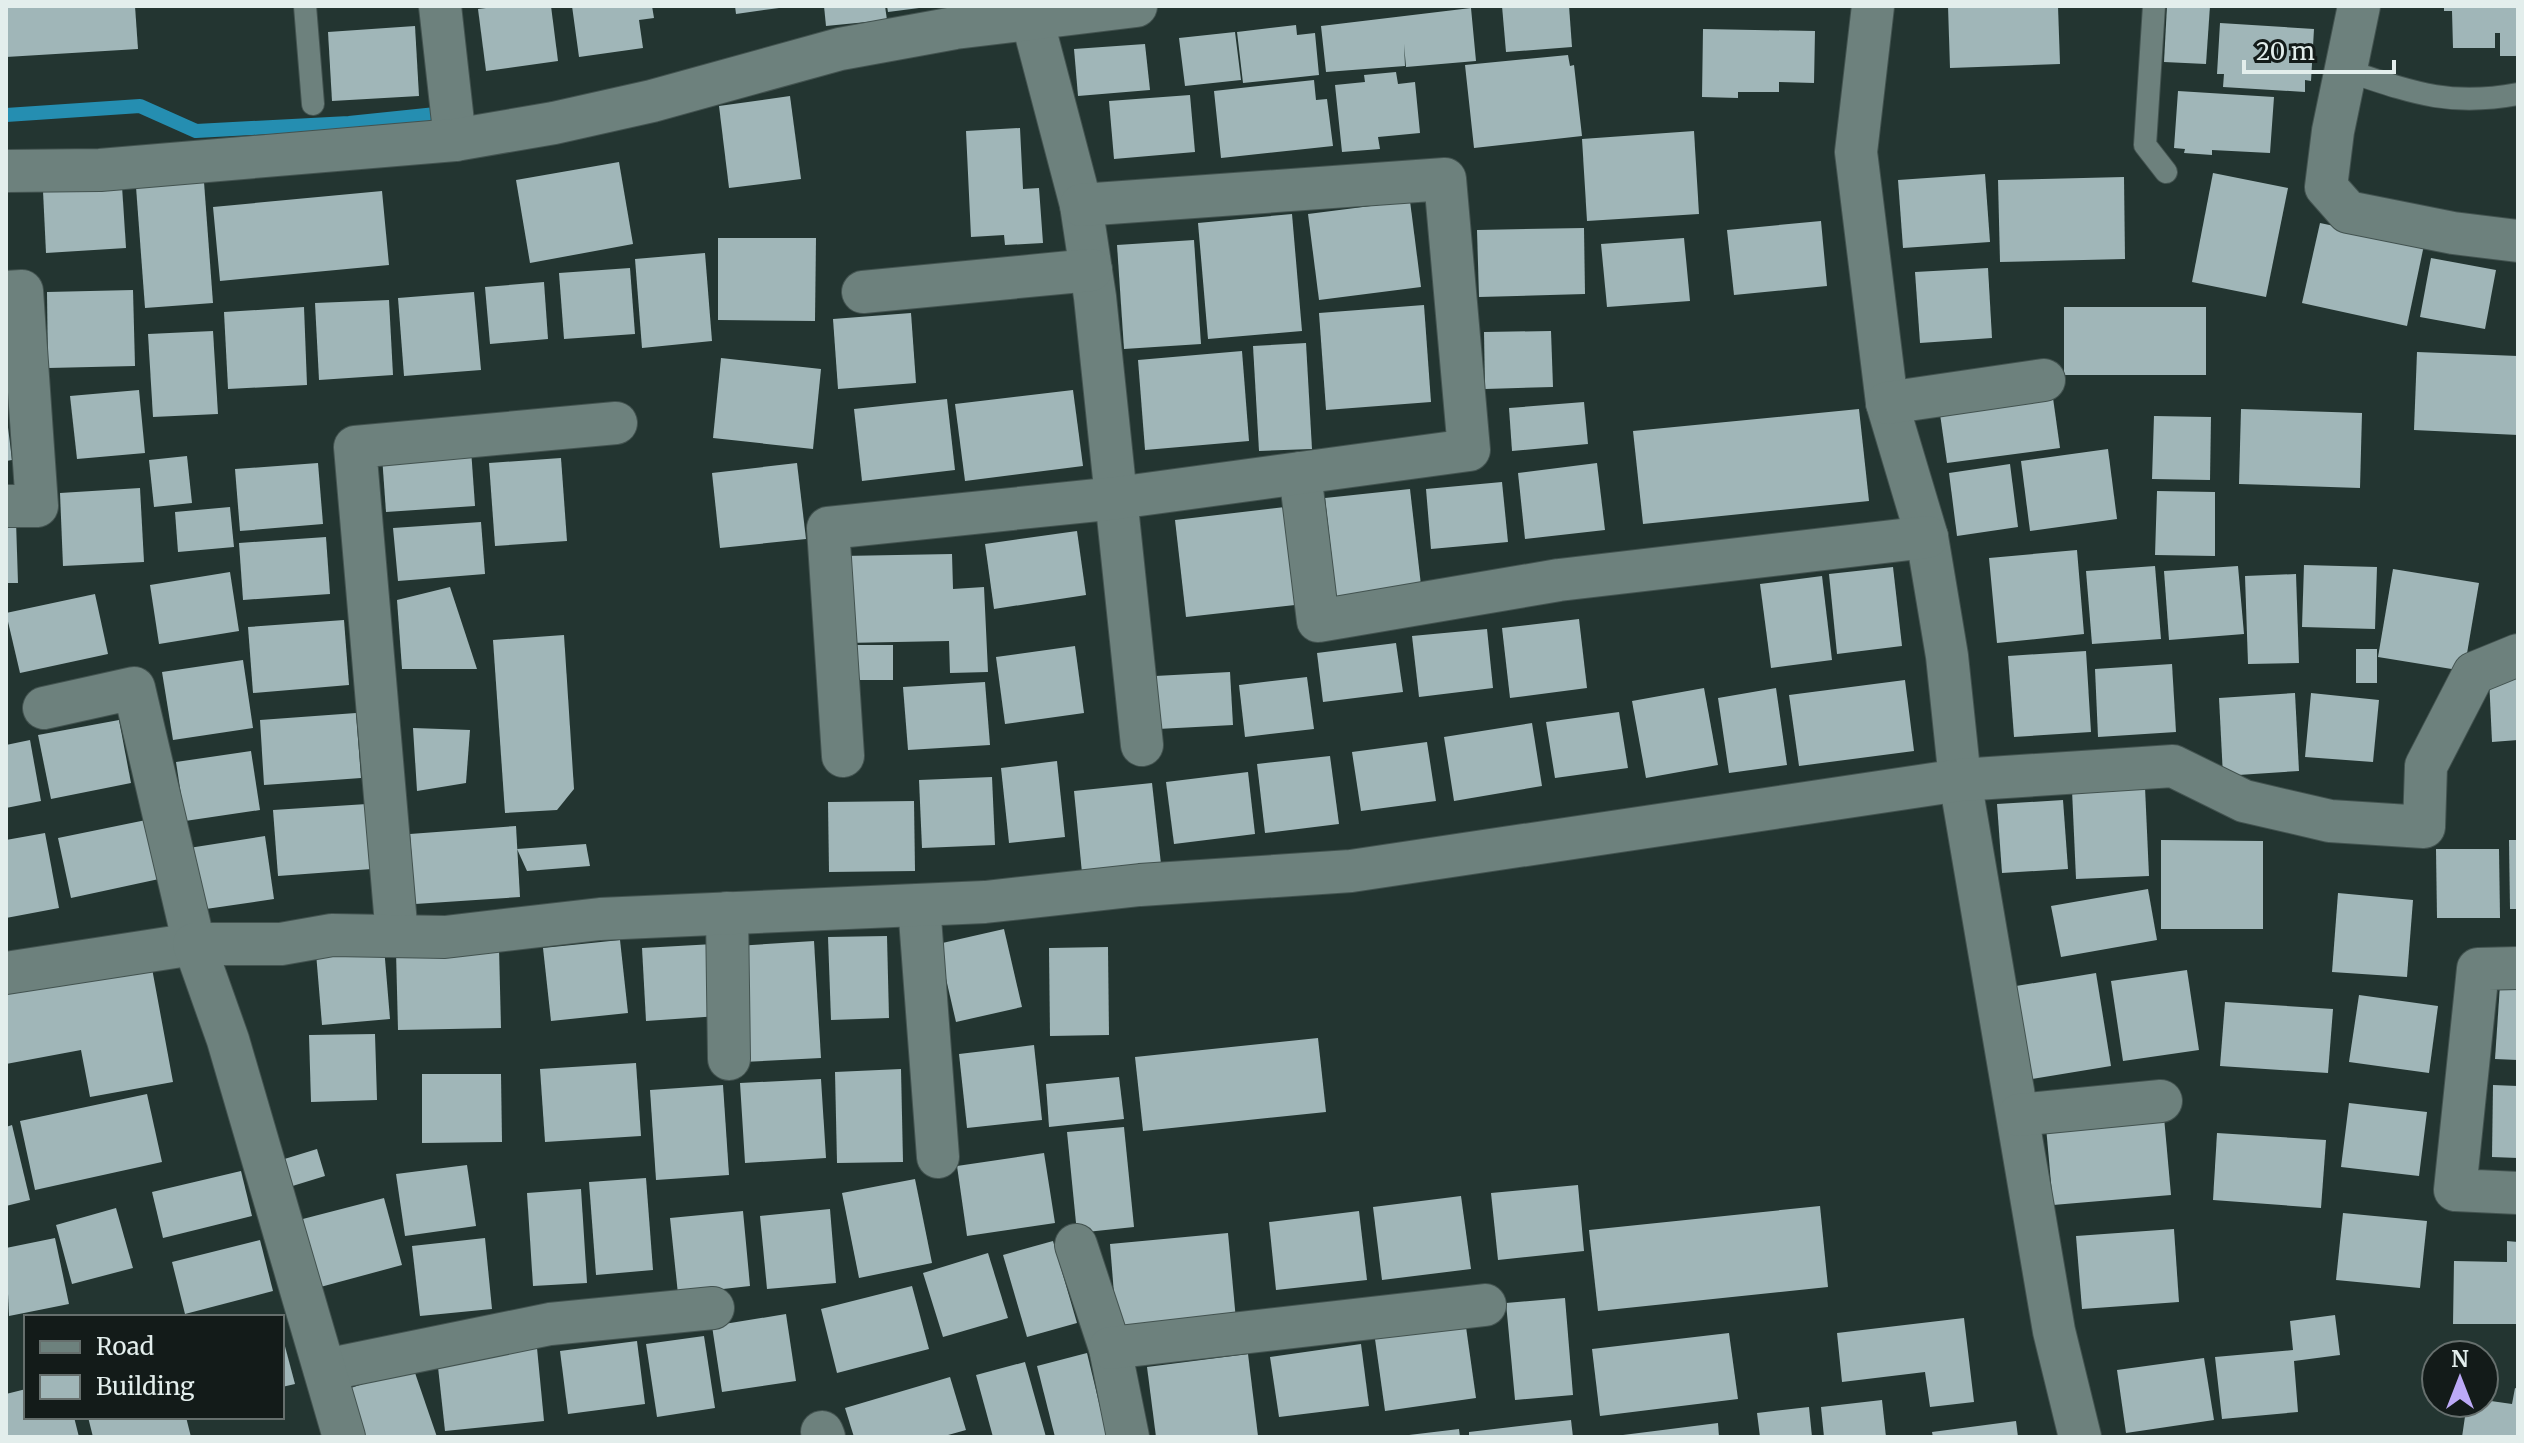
<svg xmlns="http://www.w3.org/2000/svg" width="2524" height="1443" font-family="Merriweather,serif">
  <style>
    .lines { fill: none; stroke-linecap: round; stroke-linejoin: round }
    .stream { stroke: #258eb1; stroke-width: 14 }
    .building { fill: #a0b6b8 }
    .lane-casing { stroke: #435350; stroke-width: 24 }
    .street-casing { stroke: #435350; stroke-width: 44 }
    .lane { stroke: #6d817d; stroke-width: 22 }
    .street { stroke: #6d817d; stroke-width: 42 }
  </style>
  <rect width="100%" height="100%" fill="#233531"/>
  <g class="lines">
    <path class="stream" d="M6,115L140,106L196,131L349,123L436,114"/>
  </g>
  <g class="building">
    <path d="M6,6H135L138,49L6,57Z"/>
    <path d="M502,6H551L558,61L486,71L478,9Z"/>
    <path d="M572,6H652L654,18L639,20L643,48L579,57Z"/>
    <path d="M735,6H779V8L736,14Z"/>
    <path d="M824,6H885L887,20L826,26Z"/>
    <path d="M887,6H919V8L888,12Z"/>
    <path d="M1502,6H1569L1572,47L1506,52Z"/>
    <path d="M1948,6H2058L2060,64L1950,68Z"/>
    <path d="M2167,6H2210L2206,64L2164,62Z"/>
    <path d="M2444,6H2518V56H2500V33H2495V48H2453L2452,11H2444Z"/>
    <path d="M1471,8L1476,61L1406,67L1404,44L1405,66L1326,72L1321,26Z"/>
    <path d="M2220,23L2314,29L2311,81L2305,80V92L2223,87L2224,74H2217Z"/>
    <path d="M1296,25L1297,35L1315,33L1319,75L1243,83L1237,32Z"/>
    <path d="M415,26L419,96L332,101L328,32Z"/>
    <path d="M1703,29L1815,31L1814,83L1779,82V92H1738V98L1702,97Z"/>
    <path d="M1235,32L1241,80L1185,86L1179,38Z"/>
    <path d="M1145,44L1150,90L1078,96L1074,49Z"/>
    <path d="M1568,55L1570,66L1574,65L1582,136L1474,148L1465,65Z"/>
    <path d="M1396,72L1398,84L1415,82L1420,133L1378,137L1380,149L1342,152L1335,85L1365,82L1364,75Z"/>
    <path d="M1314,80L1316,100L1327,99L1333,146L1221,158L1214,91Z"/>
    <path d="M2178,91L2274,97L2270,153L2212,150V155L2184,153L2185,149L2174,148Z"/>
    <path d="M1190,95L1195,152L1114,159L1109,101Z"/>
    <path d="M790,96L801,179L729,188L719,106Z"/>
    <path d="M1020,128L1023,189L1039,188L1043,243L1005,245L1004,235L971,237L966,131Z"/>
    <path d="M1694,131L1699,214L1587,221L1582,139Z"/>
    <path d="M619,162L633,244L530,263L516,180Z"/>
    <path d="M2213,173L2288,188L2266,297L2192,282Z"/>
    <path d="M1985,174L1990,242L1903,248L1898,180Z"/>
    <path d="M2124,177L2125,259L2000,262L1998,180Z"/>
    <path d="M204,182L213,303L145,308L136,187Z"/>
    <path d="M122,186L126,248L46,253L43,191Z"/>
    <path d="M382,191L389,265L220,281L213,207Z"/>
    <path d="M1410,201L1421,287L1319,300L1308,214Z"/>
    <path d="M1292,214L1302,331L1208,339L1198,223Z"/>
    <path d="M1821,221L1827,286L1734,295L1727,230Z"/>
    <path d="M2320,223L2424,245L2407,326L2302,303Z"/>
    <path d="M1584,228L1585,294L1479,297L1477,230Z"/>
    <path d="M718,238H816L815,321L718,320Z"/>
    <path d="M1684,238L1690,301L1607,307L1601,244Z"/>
    <path d="M1194,240L1201,344L1124,349L1117,245Z"/>
    <path d="M705,253L712,341L642,348L635,259Z"/>
    <path d="M2431,258L2496,270L2485,329L2420,317Z"/>
    <path d="M630,268L635,334L564,339L559,273Z"/>
    <path d="M1988,268L1992,338L1920,343L1915,272Z"/>
    <path d="M544,282L548,339L490,344L485,287Z"/>
    <path d="M133,290L135,366L48,368L47,292Z"/>
    <path d="M474,292L481,370L404,376L398,298Z"/>
    <path d="M389,300L393,375L319,380L315,303Z"/>
    <path d="M1424,305L1431,402L1326,410L1319,313Z"/>
    <path d="M304,307L307,385L228,389L224,312Z"/>
    <rect x="2064" y="307" width="142" height="68"/>
    <path d="M911,313L916,383L838,389L833,319Z"/>
    <path d="M213,331L218,414L153,417L148,334Z"/>
    <path d="M1551,331L1553,387L1485,389L1484,332Z"/>
    <path d="M1306,343L1312,449L1259,451L1253,346Z"/>
    <path d="M1242,351L1249,441L1145,450L1138,360Z"/>
    <path d="M2417,352L2518,356V435L2414,430Z"/>
    <path d="M721,358L821,369L813,449L713,438Z"/>
    <path d="M139,390L145,453L77,459L70,396Z"/>
    <path d="M1073,390L1083,466L965,481L955,404Z"/>
    <path d="M2053,398L2060,448L1947,463L1940,414Z"/>
    <path d="M947,399L955,470L862,481L854,409Z"/>
    <path d="M1584,402L1588,444L1512,451L1509,408Z"/>
    <path d="M1859,409L1869,501L1643,524L1633,431Z"/>
    <path d="M2241,409L2362,413L2360,488L2239,484Z"/>
    <path d="M6,411L12,460L6,461Z"/>
    <path d="M2154,416L2211,417L2210,480L2152,479Z"/>
    <path d="M471,449L475,506L386,512L382,456Z"/>
    <path d="M2108,449L2117,519L2030,531L2021,461Z"/>
    <path d="M187,456L192,503L154,507L149,460Z"/>
    <path d="M561,458L567,541L495,546L489,463Z"/>
    <path d="M318,463L323,524L240,531L235,469Z"/>
    <path d="M797,463L806,539L720,548L712,473Z"/>
    <path d="M1597,463L1605,530L1525,539L1518,473Z"/>
    <path d="M2010,464L2018,527L1957,536L1949,473Z"/>
    <path d="M1502,482L1508,542L1431,549L1426,489Z"/>
    <path d="M140,488L144,562L63,566L60,493Z"/>
    <path d="M1410,489L1422,594L1337,604L1325,498Z"/>
    <path d="M2157,491L2215,492V556L2155,555Z"/>
    <path d="M230,507L234,547L178,552L175,512Z"/>
    <path d="M1285,507L1295,605L1186,617L1175,520Z"/>
    <path d="M6,521H16L18,583H6Z"/>
    <path d="M481,522L485,574L398,581L393,528Z"/>
    <path d="M1077,531L1086,595L994,609L985,544Z"/>
    <path d="M326,537L330,594L243,600L239,543Z"/>
    <path d="M2077,550L2084,634L1997,643L1989,558Z"/>
    <path d="M952,554L953,589L984,587L988,672L950,673L949,641L844,643L842,556Z"/>
    <path d="M2304,565L2377,567L2375,629L2302,627Z"/>
    <path d="M2155,566L2161,639L2092,644L2086,571Z"/>
    <path d="M2238,566L2244,634L2169,640L2164,571Z"/>
    <path d="M1893,567L1902,646L1837,654L1829,574Z"/>
    <path d="M2393,569L2479,583L2464,671L2378,657Z"/>
    <path d="M230,572L239,631L159,644L150,585Z"/>
    <path d="M2296,574L2299,663L2248,664L2245,576Z"/>
    <path d="M1822,576L1832,660L1771,668L1760,584Z"/>
    <path d="M450,587L477,669H402L397,600Z"/>
    <path d="M95,594L108,654L20,673L6,613Z"/>
    <path d="M1579,619L1587,688L1510,698L1502,628Z"/>
    <path d="M344,620L349,685L253,693L248,627Z"/>
    <path d="M1487,629L1493,688L1419,697L1412,636Z"/>
    <path d="M564,635L574,789L557,810L505,813L493,640Z"/>
    <path d="M1396,643L1403,692L1323,702L1317,653Z"/>
    <rect x="851" y="645" width="42" height="35"/>
    <path d="M1075,646L1084,713L1005,724L996,657Z"/>
    <rect x="2356" y="649" width="21" height="34"/>
    <path d="M2086,651L2091,732L2014,737L2008,656Z"/>
    <path d="M243,660L253,728L173,740L162,672Z"/>
    <path d="M2172,664L2176,732L2098,737L2095,669Z"/>
    <path d="M1230,672L1233,725L1158,729L1155,676Z"/>
    <path d="M2518,676V740L2492,742L2489,678Z"/>
    <path d="M1307,677L1314,729L1245,737L1239,685Z"/>
    <path d="M1905,680L1914,751L1799,766L1789,695Z"/>
    <path d="M985,682L990,745L908,750L903,687Z"/>
    <path d="M1704,688L1718,765L1646,778L1632,701Z"/>
    <path d="M1776,688L1787,765L1729,773L1718,698Z"/>
    <path d="M2295,693L2299,771L2223,776L2219,698Z"/>
    <path d="M2311,693L2379,700L2373,762L2305,757Z"/>
    <path d="M1619,712L1628,768L1555,778L1546,722Z"/>
    <path d="M356,713L361,778L264,785L260,720Z"/>
    <path d="M119,720L131,783L51,799L38,735Z"/>
    <path d="M1532,723L1542,786L1454,801L1444,737Z"/>
    <path d="M413,728L470,730L466,783L417,791Z"/>
    <path d="M30,740L41,801L6,808V745Z"/>
    <path d="M1427,742L1436,801L1361,811L1352,752Z"/>
    <path d="M251,751L260,810L185,821L176,762Z"/>
    <path d="M1330,756L1339,824L1265,833L1257,764Z"/>
    <path d="M1057,761L1065,837L1009,843L1001,768Z"/>
    <path d="M1248,772L1255,834L1174,844L1166,782Z"/>
    <path d="M992,777L995,845L922,848L919,780Z"/>
    <path d="M1152,783L1161,864L1082,873L1074,791Z"/>
    <path d="M2145,787L2149,876L2076,879L2072,790Z"/>
    <path d="M2063,800L2068,869L2002,873L1997,804Z"/>
    <path d="M914,801L915,871L829,872L828,802Z"/>
    <path d="M367,804L372,869L278,876L273,810Z"/>
    <path d="M146,820L159,879L71,898L58,838Z"/>
    <path d="M516,826L520,897L415,904L410,834Z"/>
    <path d="M45,833L59,908L6,918V840Z"/>
    <path d="M265,836L274,899L199,910L189,848Z"/>
    <path d="M2161,840L2263,841V929H2161Z"/>
    <path d="M2509,840H2518V909H2510Z"/>
    <path d="M586,844L590,866L527,871L517,849Z"/>
    <path d="M2436,849H2499L2500,918H2437Z"/>
    <path d="M2148,889L2157,940L2061,957L2051,906Z"/>
    <path d="M2338,893L2413,900L2407,977L2332,972Z"/>
    <path d="M1004,929L1022,1007L956,1022L938,944Z"/>
    <path d="M887,936L889,1018L831,1020L828,937Z"/>
    <path d="M620,940L628,1013L551,1021L543,948Z"/>
    <path d="M814,941L821,1058L743,1062L736,946Z"/>
    <path d="M714,944L719,1016L646,1021L642,948Z"/>
    <path d="M384,947L390,1019L322,1025L316,953Z"/>
    <path d="M1108,947L1109,1035L1050,1036L1049,948Z"/>
    <path d="M499,948L501,1028L398,1030L396,951Z"/>
    <path d="M151,963L173,1082L90,1097L81,1050L6,1064V990Z"/>
    <path d="M2187,970L2199,1050L2123,1061L2111,981Z"/>
    <path d="M2096,973L2111,1066L2032,1079L2016,986Z"/>
    <path d="M2500,985L2518,986V1060L2495,1059Z"/>
    <path d="M2359,995L2438,1006L2429,1073L2349,1062Z"/>
    <path d="M2225,1002L2333,1009L2328,1073L2220,1066Z"/>
    <path d="M375,1034L377,1100L311,1102L309,1035Z"/>
    <path d="M1318,1038L1326,1112L1143,1131L1135,1057Z"/>
    <path d="M1034,1045L1042,1120L967,1128L959,1054Z"/>
    <path d="M636,1063L641,1136L545,1142L540,1069Z"/>
    <path d="M901,1069L903,1162L837,1163L835,1072Z"/>
    <path d="M422,1074H501L502,1142L422,1143Z"/>
    <path d="M1119,1077L1124,1119L1049,1127L1046,1084Z"/>
    <path d="M821,1079L826,1158L745,1163L740,1083Z"/>
    <path d="M723,1085L729,1175L656,1180L650,1090Z"/>
    <path d="M2493,1085L2518,1086V1158L2492,1157Z"/>
    <path d="M147,1094L162,1162L35,1190L20,1121Z"/>
    <path d="M2349,1103L2427,1112L2419,1176L2341,1167Z"/>
    <path d="M2164,1117L2171,1195L2053,1205L2046,1127Z"/>
    <path d="M12,1125L30,1200L6,1206V1127Z"/>
    <path d="M1124,1127L1134,1227L1077,1233L1067,1132Z"/>
    <path d="M2217,1133L2326,1140L2321,1208L2213,1200Z"/>
    <path d="M317,1149L325,1176L286,1188L278,1161Z"/>
    <path d="M1044,1153L1055,1223L967,1236L957,1166Z"/>
    <path d="M467,1165L476,1226L405,1236L396,1174Z"/>
    <path d="M241,1171L252,1216L163,1238L152,1192Z"/>
    <path d="M646,1178L653,1270L596,1275L589,1182Z"/>
    <path d="M915,1179L932,1263L859,1278L842,1193Z"/>
    <path d="M1578,1185L1584,1251L1498,1260L1491,1193Z"/>
    <path d="M581,1189L587,1283L533,1286L527,1193Z"/>
    <path d="M1461,1196L1471,1269L1382,1280L1373,1207Z"/>
    <path d="M384,1198L402,1265L313,1289L295,1221Z"/>
    <path d="M1820,1206L1828,1287L1598,1311L1589,1230Z"/>
    <path d="M116,1208L133,1268L72,1284L56,1225Z"/>
    <path d="M830,1209L836,1283L767,1289L760,1216Z"/>
    <path d="M743,1211L750,1286L678,1294L670,1218Z"/>
    <path d="M1359,1211L1367,1280L1276,1290L1269,1222Z"/>
    <path d="M2343,1213L2427,1221L2420,1288L2336,1280Z"/>
    <path d="M2174,1229L2179,1302L2082,1309L2076,1236Z"/>
    <path d="M1228,1233L1236,1320L1117,1331L1110,1244Z"/>
    <path d="M55,1238L69,1304L9,1316L6,1248Z"/>
    <path d="M485,1238L492,1309L420,1316L412,1246Z"/>
    <path d="M260,1240L273,1291L185,1314L172,1262Z"/>
    <path d="M1053,1241L1077,1323L1027,1337L1003,1255Z"/>
    <path d="M2507,1241L2518,1242V1324H2453L2454,1261L2507,1262Z"/>
    <path d="M988,1253L1008,1318L943,1337L923,1273Z"/>
    <path d="M912,1286L929,1349L837,1373L821,1309Z"/>
    <path d="M1565,1298L1573,1395L1515,1400L1506,1303Z"/>
    <path d="M786,1314L796,1381L722,1392L712,1326Z"/>
    <path d="M2335,1315L2340,1355L2294,1361L2298,1412L2222,1419L2215,1357L2293,1350L2290,1321Z"/>
    <path d="M1964,1318L1974,1402L1930,1407L1925,1372L1842,1382L1837,1333Z"/>
    <path d="M1466,1327L1476,1398L1385,1411L1375,1339Z"/>
    <path d="M1729,1333L1738,1399L1600,1416L1592,1349Z"/>
    <path d="M282,1335L295,1384L282,1387Z"/>
    <path d="M704,1336L715,1408L657,1417L646,1344Z"/>
    <path d="M637,1341L645,1404L568,1414L560,1351Z"/>
    <path d="M1361,1344L1369,1406L1279,1417L1270,1357Z"/>
    <path d="M537,1348L544,1421L445,1431L437,1358Z"/>
    <path d="M1087,1353L1107,1436L1055,1437L1037,1366Z"/>
    <path d="M1248,1354L1258,1436L1156,1437L1147,1367Z"/>
    <path d="M2204,1358L2214,1420L2126,1433L2117,1370Z"/>
    <path d="M1025,1362L1046,1437H993L976,1375Z"/>
    <path d="M413,1367L437,1437H361L345,1390Z"/>
    <path d="M950,1377L966,1430L941,1437H854L845,1408Z"/>
    <path d="M2515,1388L2518,1389V1437H2462L2467,1403H2484V1400L2512,1404Z"/>
    <path d="M26,1389V1417H74L79,1437H6V1394Z"/>
    <path d="M1882,1400L1886,1437H1824L1821,1407Z"/>
    <path d="M1809,1407L1812,1437H1760L1757,1413Z"/>
    <path d="M88,1417H186L191,1437H93Z"/>
    <path d="M1571,1420L1573,1437H1469V1432Z"/>
    <path d="M2016,1421L2018,1437H1933L1932,1432Z"/>
    <path d="M1718,1423L1719,1437H1623V1435Z"/>
    <path d="M1459,1429L1460,1437H1410L1409,1435Z"/>
  </g>
  <g class="lines">
    <g class="lane-casing">
      <g id="lane">
        <path d="M305,6L313,104"/>
        <path d="M2154,6L2145,145L2166,172"/>
        <path d="M2345,70C2411,92 2448,107 2518,94"/>
      </g>
    </g>
    <g class="street-casing">
      <g id="street">
        <path d="M440,6L455,140"/>
        <path d="M1873,6L1856,152L1887,403L1927,537L1947,656L1960,780L2054,1331L2080,1437"/>
        <path d="M2359,6L2333,131L2326,187L2348,212L2453,233L2518,241"/>
        <path d="M1032,19L1081,205L1095,297L1142,745"/>
        <path d="M6,171L100,170L455,140L554,123L652,101L840,49L955,28L1136,6"/>
        <path d="M6,292L22,291L37,506H6"/>
        <path d="M863,292L1091,270"/>
        <path d="M1887,403L2044,380"/>
        <path d="M1300,473L1318,621L1559,580L1927,537"/>
        <path d="M843,756L828,528L1117,498L1469,450L1445,179L1081,205"/>
        <path d="M919,905L938,1157"/>
        <path d="M727,913L729,1059"/>
        <path d="M397,936L355,447L616,423"/>
        <path d="M2518,968L2478,969L2455,1190L2518,1193"/>
        <path d="M6,973L194,944L134,688L44,708"/>
        <path d="M2019,1115L2161,1101"/>
        <path d="M1076,1245L1110,1348L1128,1437"/>
        <path d="M1110,1348L1485,1305"/>
        <path d="M325,1370L550,1324L713,1308"/>
        <path d="M822,1432L824,1437"/>
        <path d="M344,1437L228,1040L194,944H281L332,935L445,937L600,919L985,902L1140,885L1351,871L1960,780L2173,766L2244,801L2330,821L2424,827L2426,766L2474,673L2518,655"/>
      </g>
    </g>
    <use href="#lane" class="lane"/>
    <use href="#street" class="street"/>
  </g>
  <rect width="2524" height="1443" fill="none" stroke="#e3eeec" stroke-width="16"/>
  <rect x="24" y="1315" width="260" height="104" fill="#131b19" stroke="#666f6d" stroke-width="2"/>
  <rect x="40" y="1341" width="40" height="12" fill="#6d817d" stroke="#666f6d" stroke-width="2"/>
  <text x="96" y="1355" font-size="24" fill="#e3eeec">Road</text>
  <rect x="40" y="1375" width="40" height="24" fill="#a0b6b8" stroke="#666f6d" stroke-width="2"/>
  <text x="96" y="1395" font-size="24" fill="#e3eeec">Building</text>
  <g transform="translate(2460 1379)"><circle r="38" fill="#131b19" stroke="#666f6d" stroke-width="2"/>
  <path d="M0-6L14 30L0 20L-14 30Z" fill="#bcaaf6"/>
  <text y="-12" font-size="22" font-weight="bold" text-anchor="middle" fill="#e3eeec">N</text>
  </g>
  <path d="M2244 60v12h150v-12" fill="none" stroke="#e3eeec" stroke-width="4"/>
  <text x="2256" y="60" font-size="24" fill="#e3eeec" stroke="#131b19" stroke-width="6" paint-order="stroke">20 m</text>
</svg>
